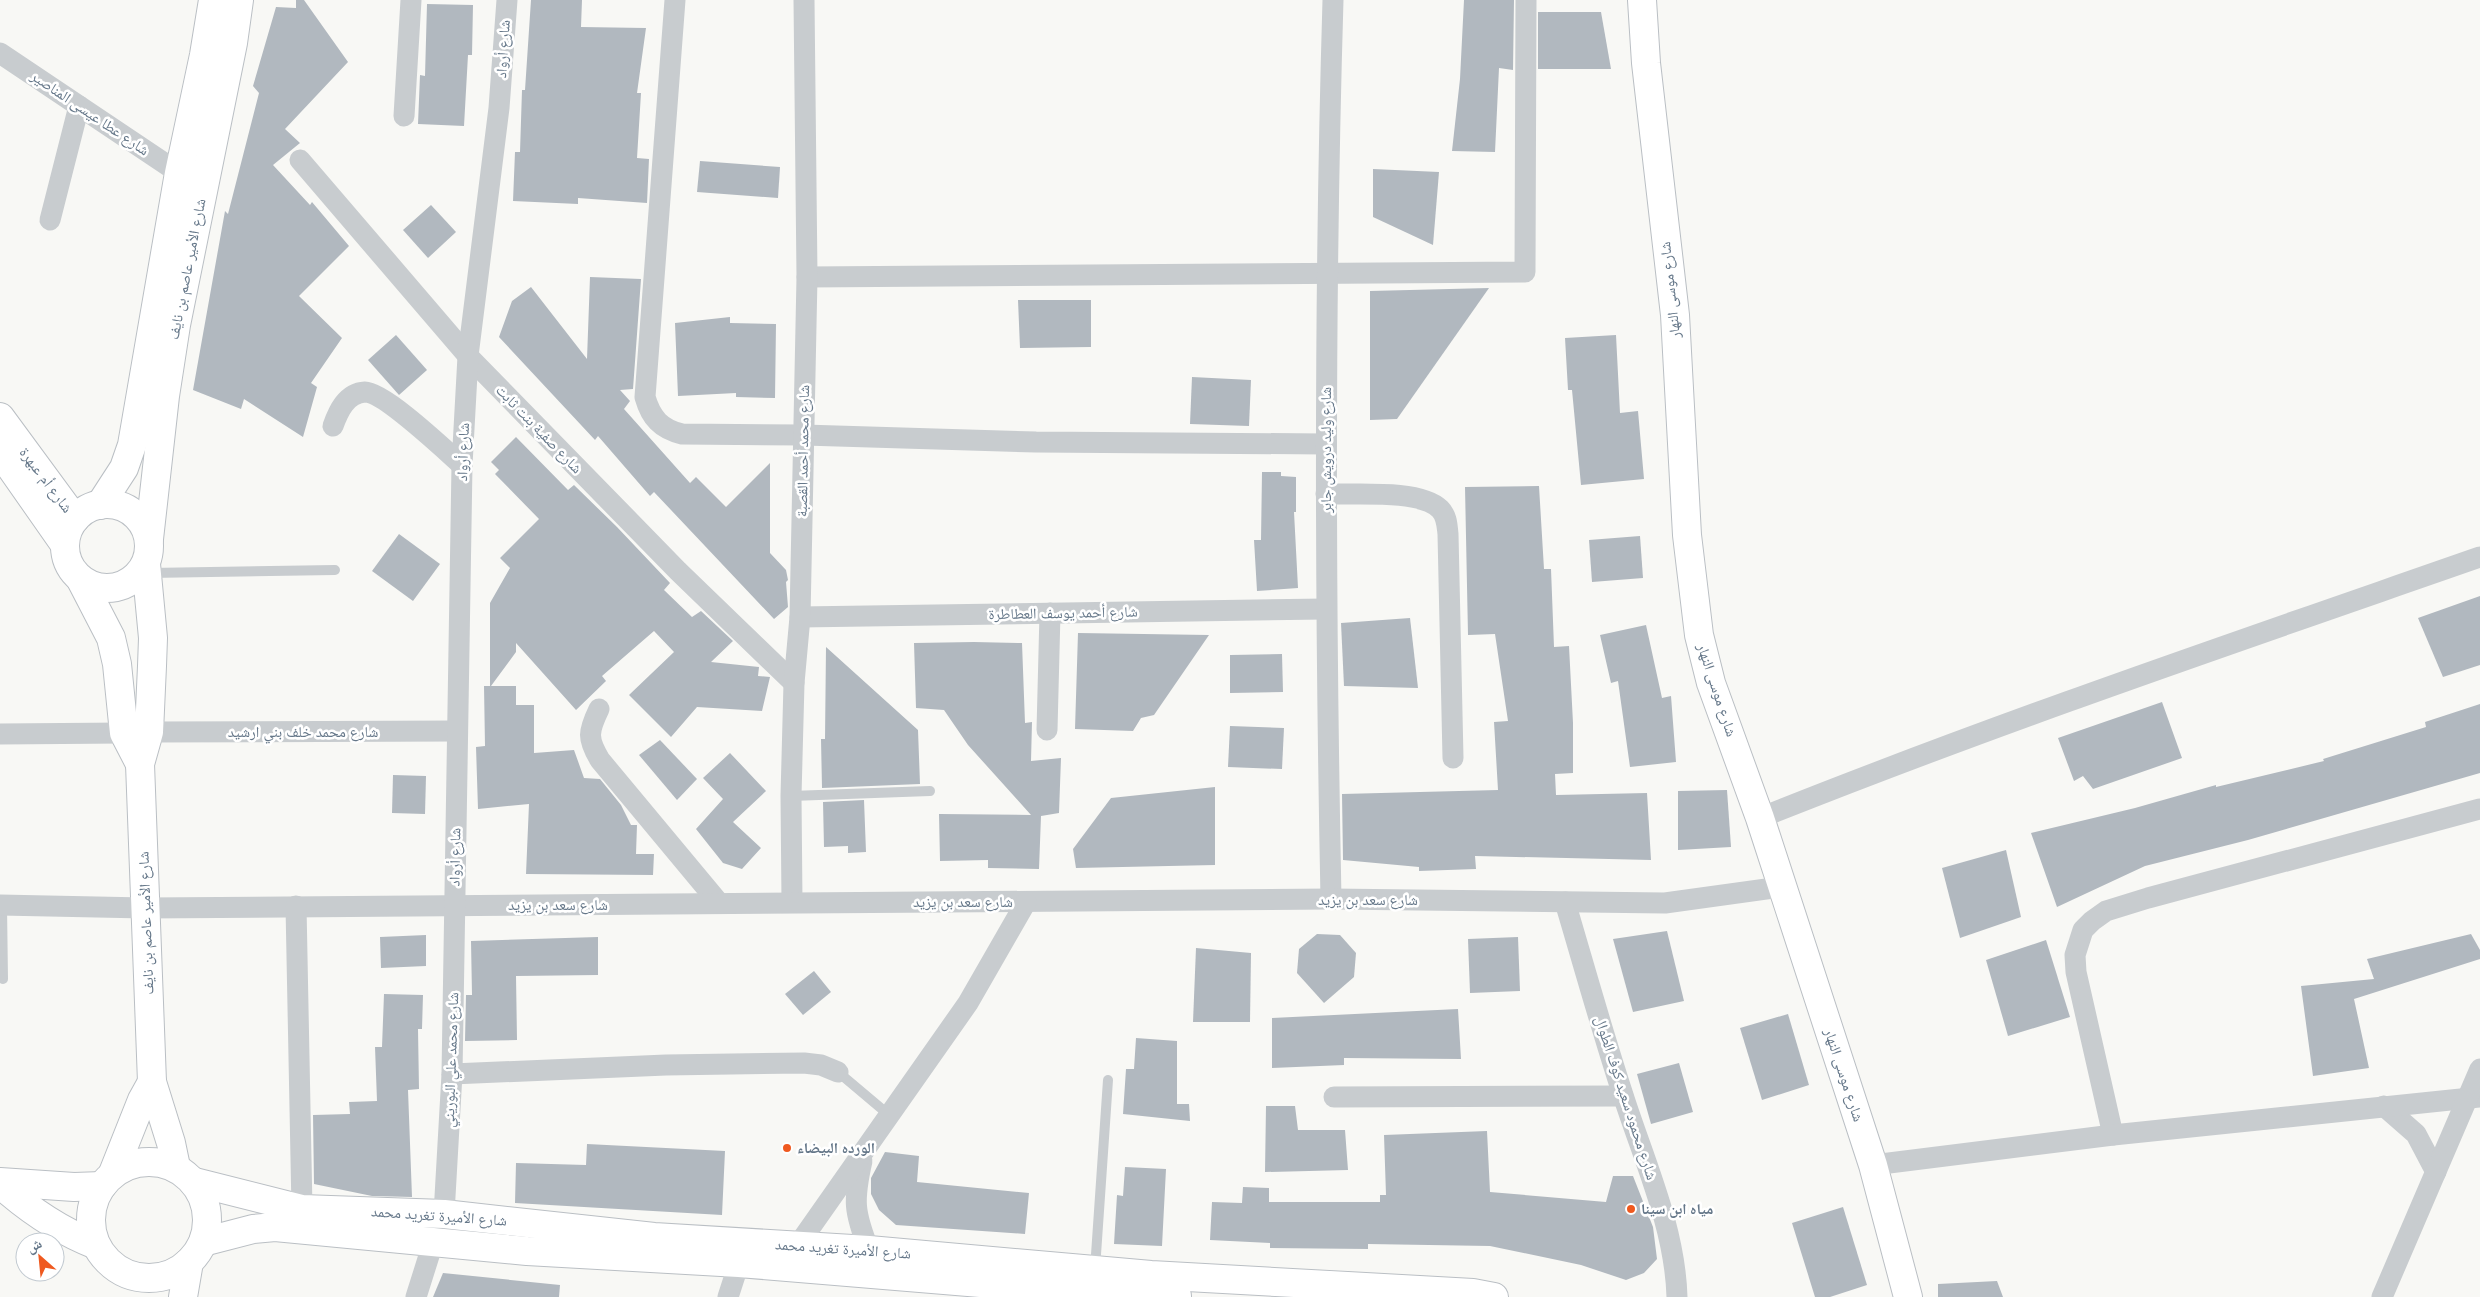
<svg xmlns="http://www.w3.org/2000/svg" width="2480" height="1297" font-family="'Fira Sans','Noto Naskh Arabic',sans-serif">
  <style>
    .building { fill: #b1b8bf }
    .lines { fill: none; stroke-linecap: round; stroke-linejoin: round }
    .secondary-casing { stroke: #babfc4; stroke-width: 30 }
    .lane { stroke: #c8cccf; stroke-width: 10 }
    .street { stroke: #c8cccf; stroke-width: 21 }
    .secondary { stroke: #fff; stroke-width: 28 }
    .poi-dot { fill: #ef591f; stroke: #fff; stroke-width: 2 }
    .labels { text-anchor: middle; dominant-baseline: central; stroke-width: 5; stroke-linejoin: round; paint-order: stroke }
    .street-label { font-size: 15px; fill: #657789; stroke: #fff }
    .poi-label { font-size: 15px; font-weight: bold; fill: #657789; stroke: #fff; text-anchor: start }
  </style>
  <rect width="100%" height="100%" fill="#f8f8f5"/>
  <g class="building">
    <path d="M296,0H304L348,62L285,129L300,143L273,165L310,205L312,202L349,246L299,296L342,338L311,383L317,387L303,437L244,399L241,409L193,390L225,211L228,214L259,93L253,86L276,7L296,8Z"/>
    <path d="M531,0H582L581,27L646,28L637,93H641L637,158L649,159L647,203L578,198V204L513,201L515,152H520L522,90H525Z"/>
    <path d="M1464,0H1514L1513,70L1499,68L1495,152L1452,151L1460,79Z"/>
    <path d="M427,4L473,5L472,55H468L464,126L418,124L420,75L425,76Z"/>
    <path d="M1538,12H1601L1611,69H1538Z"/>
    <path d="M700,161L780,167L778,198L697,192Z"/>
    <path d="M1373,169L1439,172L1433,245L1373,217Z"/>
    <path d="M431,205L456,232L428,258L403,230Z"/>
    <path d="M590,277L641,279L633,389L620,390L630,401L624,409L690,483L696,477L726,507L770,463V553L786,570L788,580L786,582L788,607L774,619L654,492L650,496L598,436L595,440L499,337L512,301L531,287L587,359Z"/>
    <path d="M1489,288L1397,419L1370,420V291Z"/>
    <path d="M1018,300H1091V347L1020,348Z"/>
    <path d="M730,317V323L776,324L775,398L736,397V393L678,396L675,323Z"/>
    <path d="M396,335L427,370L399,395L368,360Z"/>
    <path d="M1616,335L1620,413L1638,411L1644,479L1581,485L1572,390H1568L1565,338Z"/>
    <path d="M1192,377L1251,380L1249,426L1190,424Z"/>
    <path d="M516,437L568,490L574,485L617,527L670,583L664,590L692,617L701,611L733,641L711,662L759,667L758,676L770,677L762,711L697,707L671,737L629,695L674,652L654,631L602,676L606,681L576,710L516,643V652L491,686H516V705H534V753L574,750L584,778L600,779L621,805L631,825H637L636,854H654L653,875L526,874L529,804L478,809L476,747L485,746L484,686H490V603L510,568L500,558L539,519L495,474L499,470L491,462Z"/>
    <path d="M1262,472H1281V476L1296,477V512H1294L1298,588L1257,591L1254,540H1261Z"/>
    <path d="M1539,486L1544,569H1551L1554,647L1569,646L1573,723V773L1555,774L1556,795L1647,793L1651,860L1475,856L1476,869L1419,871V867L1343,860L1342,794L1498,790L1494,722L1508,721L1495,634L1468,635L1465,487Z"/>
    <path d="M399,534L440,564L413,601L372,571Z"/>
    <path d="M1640,536L1643,578L1592,582L1589,540Z"/>
    <path d="M2480,596V665L2443,677L2418,618Z"/>
    <path d="M1410,618L1418,688L1344,686L1341,623Z"/>
    <path d="M1646,625L1662,698L1671,696L1676,762L1630,767L1618,681L1611,683L1600,635Z"/>
    <path d="M1078,633L1209,635L1154,715L1141,718L1133,731L1075,729Z"/>
    <path d="M974,642L1022,643L1025,723L1032,722L1031,761L1061,758L1059,813L1041,816L1039,869L988,868V860L940,861L939,814L1031,815L968,745L944,710L916,708L914,643Z"/>
    <path d="M826,647L918,730L920,784L822,788L821,739H825Z"/>
    <path d="M1282,654L1283,692L1230,693V655Z"/>
    <path d="M2162,702L2182,758L2093,789L2083,776L2074,781L2058,738Z"/>
    <path d="M2480,704V773L2248,840L2145,866L2057,907L2031,833L2135,808L2216,785V787L2324,761L2323,759L2426,727L2425,722Z"/>
    <path d="M1230,726L1284,728L1282,769L1228,767Z"/>
    <path d="M660,740L697,779L677,800L639,755Z"/>
    <path d="M730,753L766,791L733,822L761,848L742,869L723,863L696,829L723,799L703,778Z"/>
    <path d="M393,775L426,776L425,814L392,813Z"/>
    <path d="M1215,787V865L1076,868L1073,849L1111,798Z"/>
    <path d="M1727,790L1731,847L1678,850V791Z"/>
    <path d="M864,800L866,852L848,853V846L824,847L823,802Z"/>
    <path d="M2006,850L2021,917L1960,938L1942,868Z"/>
    <path d="M1667,931L1684,1001L1633,1012L1613,939Z"/>
    <path d="M1317,934L1340,935L1356,953L1354,977L1324,1003L1297,973L1299,949Z"/>
    <path d="M2471,934L2480,950V959L2354,999L2369,1068L2313,1076L2301,986L2374,979L2367,959Z"/>
    <path d="M426,935V966L381,968L380,937Z"/>
    <path d="M598,937V975L516,976L517,1040L465,1041L466,995H472L471,941Z"/>
    <path d="M1518,937L1520,991L1470,993L1468,939Z"/>
    <path d="M2046,940L2070,1017L2008,1036L1986,960Z"/>
    <path d="M1196,948L1251,953L1250,1022H1193Z"/>
    <path d="M814,971L831,992L803,1015L785,994Z"/>
    <path d="M384,994L423,995L422,1029H418L419,1089L408,1090L412,1197L372,1196L314,1184L313,1115L350,1114L349,1102L377,1101L375,1047H382Z"/>
    <path d="M1458,1009L1461,1059L1344,1058V1065L1272,1068V1018Z"/>
    <path d="M1788,1014L1809,1085L1762,1100L1740,1028Z"/>
    <path d="M1136,1038L1177,1041V1104H1189L1190,1121L1123,1114L1126,1069H1134Z"/>
    <path d="M1679,1063L1693,1112L1651,1124L1637,1074Z"/>
    <path d="M1266,1106H1295L1298,1130H1345L1348,1170L1265,1172Z"/>
    <path d="M1487,1131L1490,1192L1606,1202L1613,1176H1633L1653,1227L1657,1259L1644,1273L1626,1280L1581,1265L1490,1246L1368,1244V1249L1270,1248V1243L1210,1240L1212,1202L1242,1203L1243,1187L1269,1188V1202H1380V1195H1386L1384,1135Z"/>
    <path d="M587,1144L725,1151L722,1215L515,1203L516,1163L586,1165Z"/>
    <path d="M885,1152L919,1156L917,1182L1029,1193L1025,1234L896,1225L879,1210L871,1194V1178Z"/>
    <path d="M1125,1167L1166,1169L1162,1246L1114,1244L1117,1195L1123,1196Z"/>
    <path d="M1843,1207L1867,1285L1830,1297H1815L1792,1223Z"/>
    <path d="M443,1273L560,1285L559,1297H433Z"/>
    <path d="M1997,1281L2003,1297H1938V1284Z"/>
  </g>
  <g class="lines">
    <g class="secondary-casing">
      <g id="secondary">
        <path d="M1642,0L1646,63L1675,315L1687,535L1699,635L1711,683L1760,818L1873,1165L1908,1297"/>
        <path d="M0,417L75,519"/>
        <path d="M0,452L65,545"/>
        <circle cx="107" cy="546" r="42"/>
        <path d="M100,505L124,468L132,445L179,173L204,55L213,0"/>
        <path d="M149,539L165,396L176,325L233,43L239,0"/>
        <path d="M146,564L153,638L152,666L149,732L140,764L152,1082L171,1143L176,1167"/>
        <path d="M81,580L111,638L117,664L124,733L140,764"/>
        <circle cx="149" cy="1220" r="58"/>
        <path d="M113,1173L142,1100L152,1082"/>
        <path d="M0,1182L74,1187L102,1186"/>
        <path d="M195,1182L302,1209L444,1214L654,1237L869,1250L1151,1275L1473,1293L1494,1297"/>
        <path d="M0,1184C29,1210 60,1231 96,1245"/>
        <path d="M203,1242L253,1229L275,1227L527,1251L739,1263L1016,1286L1177,1296"/>
        <path d="M183,1297L189,1262"/>
      </g>
    </g>
    <g class="lane">
      <path d="M149,573L335,570"/>
      <path d="M791,796L930,791"/>
      <path d="M2,906L3,979"/>
      <path d="M838,1072L889,1115"/>
      <path d="M1095,1269L1108,1080"/>
    </g>
    <g class="street">
      <path d="M675,0L645,397C651,418 661,429 682,434L804,435L1036,442L1325,444"/>
      <path d="M0,53L179,173"/>
      <path d="M404,116L411,0"/>
      <path d="M300,160L468,356L678,571L794,683"/>
      <path d="M50,220L79,106"/>
      <path d="M807,277L1525,272L1526,0"/>
      <path d="M333,426C338,412 346,393 365,392C384,392 445,450 462,465"/>
      <path d="M1326,494C1354,495 1420,489 1440,509C1447,516 1447,525 1448,534L1453,758"/>
      <path d="M800,617L1325,609"/>
      <path d="M599,709C588,732 587,738 600,760L719,903"/>
      <path d="M1047,730L1050,613"/>
      <path d="M149,732L457,731"/>
      <path d="M0,734L124,733"/>
      <path d="M1760,818C1997,723 2239,641 2480,557"/>
      <path d="M1331,899C1325,599 1324,300 1333,0"/>
      <path d="M792,902L791,796L794,683L800,617L807,277L804,0"/>
      <path d="M1565,902C1584,966 1602,1031 1623,1095C1644,1161 1675,1227 1677,1297"/>
      <path d="M0,905L145,908L1331,899L1665,903L1781,887"/>
      <path d="M296,906L302,1209"/>
      <path d="M452,1074L666,1065L804,1063L821,1065L838,1072"/>
      <path d="M1334,1097L1623,1096"/>
      <path d="M2384,1106L2416,1134L2436,1172"/>
      <path d="M2113,1135L2076,972L2075,955L2083,930L2092,921L2106,911L2148,898L2480,809"/>
      <path d="M862,1161C853,1201 854,1212 869,1250"/>
      <path d="M1873,1165L2113,1135L2480,1097"/>
      <path d="M444,1214L452,1074L462,465L468,356L499,108L507,0"/>
      <path d="M798,1245L968,1003L1026,902"/>
      <path d="M416,1297L433,1243"/>
      <path d="M728,1297L739,1263"/>
      <path d="M2382,1297L2480,1069"/>
    </g>
    <use href="#secondary" class="secondary"/>
  </g>
  <g class="poi-dot">
    <circle cx="787" cy="1148" r="5"/>
    <circle cx="1631" cy="1209" r="5"/>
  </g>
  <g class="labels">
    <g class="street-label">
      <text transform="translate(503 49) rotate(-86)">شارع أرواد</text>
      <text transform="translate(90 113) rotate(34)">شارع عطا عيسى المناصير</text>
      <text transform="translate(187 269) rotate(-79)">شارع الأمير عاصم بن نايف</text>
      <text transform="translate(1670 290) rotate(-96)">شارع موسى النهار</text>
      <text transform="translate(539 429) rotate(46)">شارع صفية بنت ثابت</text>
      <text transform="translate(1326 450) rotate(-90)">شارع وليد درويش جابر</text>
      <text transform="translate(803 451) rotate(-89)">شارع محمد أحمد القصبة</text>
      <text transform="translate(463 452) rotate(-88)">شارع أرواد</text>
      <text transform="translate(46 480) rotate(53)">شارع أم عبهرة</text>
      <text transform="translate(1063 613) rotate(-1)">شارع أحمد يوسف العطاطرة</text>
      <text transform="translate(1717 690) rotate(72)">شارع موسى النهار</text>
      <text x="303" y="732">شارع محمد خلف بني ارشيد</text>
      <text transform="translate(455 857) rotate(-89)">شارع أرواد</text>
      <text x="1368" y="900">شارع سعد بن يزيد</text>
      <text x="963" y="902">شارع سعد بن يزيد</text>
      <text x="558" y="905">شارع سعد بن يزيد</text>
      <text transform="translate(146 923) rotate(-92)">شارع الأمير عاصم بن نايف</text>
      <text transform="translate(451 1060) rotate(-88)">شارع محمد علي البوريني</text>
      <text transform="translate(1844 1075) rotate(72)">شارع موسى النهار</text>
      <text transform="translate(1626 1098) rotate(72)">شارع محمود سعيد كوف الطوال</text>
      <text transform="translate(439 1216) rotate(4)">شارع الأميرة تغريد محمد</text>
      <text transform="translate(843 1249) rotate(4)">شارع الأميرة تغريد محمد</text>
    </g>
    <g class="poi-label">
      <text x="797" y="1148">الورده البيضاء</text>
      <text x="1641" y="1209">مياه ابن سينا</text>
    </g>
  </g>
  <g transform="translate(40 1257) rotate(333)"><circle r="24" fill="#ffffff" stroke="#c1c9d0"/>
  <path d="M0-4L9 19L0 12L-9 19Z" fill="#ef591f"/>
  <text y="-8" font-size="14" font-weight="bold" text-anchor="middle" fill="#657789">ش</text>
  </g>
</svg>
